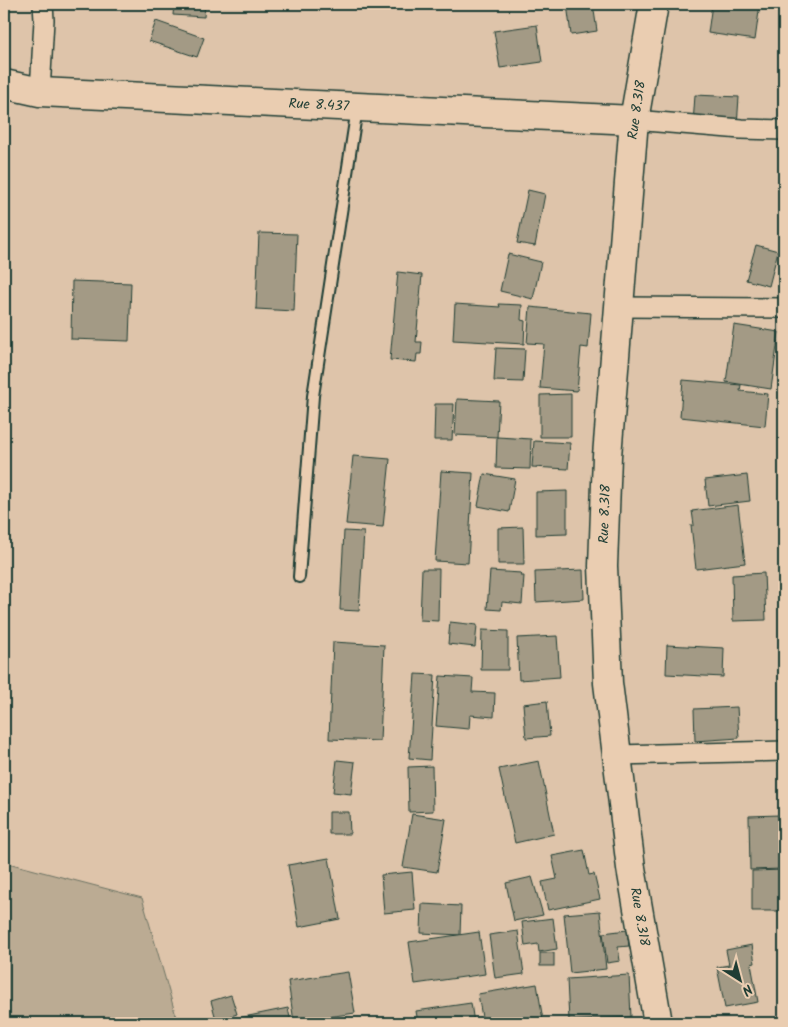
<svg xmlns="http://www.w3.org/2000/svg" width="788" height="1027" font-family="Kalam,sans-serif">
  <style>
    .green { fill: #bbab93; stroke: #6d7464 }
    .building { fill: #a39a85; stroke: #1f3d34 }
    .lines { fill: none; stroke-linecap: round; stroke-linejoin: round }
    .service-casing { stroke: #1f3d34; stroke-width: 14 }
    .minor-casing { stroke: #1f3d34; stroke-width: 22 }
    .secondary-casing { stroke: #1f3d34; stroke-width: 31 }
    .service { stroke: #eacdb1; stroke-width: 10 }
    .minor { stroke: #eacdb1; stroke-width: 19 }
    .secondary { stroke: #eacdb1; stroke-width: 28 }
    .labels { text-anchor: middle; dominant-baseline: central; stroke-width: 4; stroke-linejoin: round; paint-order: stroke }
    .street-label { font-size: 14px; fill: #1f3d34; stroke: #eacdb1 }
  </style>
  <rect width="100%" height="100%" fill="#dec4aa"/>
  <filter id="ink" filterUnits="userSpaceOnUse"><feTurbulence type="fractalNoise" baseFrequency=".02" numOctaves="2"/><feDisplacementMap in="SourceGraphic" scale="10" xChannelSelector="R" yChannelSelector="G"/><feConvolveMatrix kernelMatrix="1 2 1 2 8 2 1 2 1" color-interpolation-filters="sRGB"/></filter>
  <g filter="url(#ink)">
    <path class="green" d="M4,862L142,898L178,1023H4Z"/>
    <g class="building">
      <path d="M174,4H205L204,17L173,15Z"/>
      <path d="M567,4H593L597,31L571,35Z"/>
      <path d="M712,4H760L755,40L708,33Z"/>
      <path d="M156,21L204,38L197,57L149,41Z"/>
      <path d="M537,25L542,62L500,68L494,31Z"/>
      <path d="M695,95L739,97L737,126L693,124Z"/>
      <path d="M528,190L545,194L535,246L517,243Z"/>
      <path d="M259,233L297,234L294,311L256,309Z"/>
      <path d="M756,245L778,251L769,286L746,280Z"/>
      <path d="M508,254L541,262L533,299L500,291Z"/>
      <path d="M398,272L422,275L416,342H422L421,354H417L416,362L390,360Z"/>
      <path d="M72,281L131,283L129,341L71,339Z"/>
      <path d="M455,304L500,307L499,304L522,305L521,320L525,321L524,344L453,340Z"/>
      <path d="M530,307L591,313L588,348L581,347L577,391L540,388L544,344L527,343Z"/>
      <path d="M734,325L779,332L771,389L726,382Z"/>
      <path d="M496,348L525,349L523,382L494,381Z"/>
      <path d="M683,380L741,385L740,391L768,394L765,426L680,417Z"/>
      <path d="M571,394V437H540V395Z"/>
      <path d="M457,399L499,401L497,437L455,435Z"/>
      <path d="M435,404H454L452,440H434Z"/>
      <path d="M497,437L531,439L530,469L496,468Z"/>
      <path d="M534,441L570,443L568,469L532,467Z"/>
      <path d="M353,456L390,459L383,527L346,524Z"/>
      <path d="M441,471L473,473L468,563L435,561Z"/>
      <path d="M484,474L515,479L509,512L478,506Z"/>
      <path d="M747,475L750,501L708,506L705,480Z"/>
      <path d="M567,491V534L536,535V492Z"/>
      <path d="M738,505L745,563L696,569L691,525H694L692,511Z"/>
      <path d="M523,527L524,564H498V528Z"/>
      <path d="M344,531L364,532L359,611L340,610Z"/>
      <path d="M422,569H439L438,621L420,620Z"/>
      <path d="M583,570L584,599L536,602L535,572Z"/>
      <path d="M490,571L521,573L520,576H524L522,604L502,602L501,610L487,609Z"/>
      <path d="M764,573L766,620L733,621L732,575Z"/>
      <path d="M450,622L477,625L475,647L448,644Z"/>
      <path d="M482,630L508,631V670H481Z"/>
      <path d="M557,636L560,677L519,680L517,638Z"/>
      <path d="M333,642L384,645L380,741L329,739Z"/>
      <path d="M667,645L724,648L723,677L666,674Z"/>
      <path d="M415,674L435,675L430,760L409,758Z"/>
      <path d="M440,676L473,678L472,692L495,693L494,717L470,715L469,729L436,726Z"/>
      <path d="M547,701L550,736L526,738L523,704Z"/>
      <path d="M737,707L739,738L695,741L694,709Z"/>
      <path d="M337,760L355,762L351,794L333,792Z"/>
      <path d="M539,761L554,834L515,843L499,769Z"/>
      <path d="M432,766L433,811L409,812L408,767Z"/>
      <path d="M329,812H349L350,834H329Z"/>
      <path d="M412,814L446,819L437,872L403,867Z"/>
      <path d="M780,815L782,869L750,870L749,816Z"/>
      <path d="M584,850L589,875L594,874L600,899L548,910L542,882L557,879L552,856Z"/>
      <path d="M329,858L340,919L299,927L288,865Z"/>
      <path d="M784,870V911H752V871Z"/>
      <path d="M412,872L415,910L384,913L381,875Z"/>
      <path d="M532,877L543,915L514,921L506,883Z"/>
      <path d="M422,904L461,906L460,935L421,933Z"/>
      <path d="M600,911L606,969L570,973L564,914Z"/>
      <path d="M553,918L557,949L539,952L538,944L525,946L522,922Z"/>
      <path d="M627,930L629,946L618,947L620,961L607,963L603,933Z"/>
      <path d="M518,931L524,974L495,978L489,935Z"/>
      <path d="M479,932L485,974L415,984L409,942Z"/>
      <path d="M752,945L755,963L751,964L758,1002L725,1008L717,967L729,965L726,950Z"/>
      <rect x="540" y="953" width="14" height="13"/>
      <path d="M348,972L355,1013L294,1022L288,981Z"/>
      <path d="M629,975L631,1017L569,1021L567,979Z"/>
      <path d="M537,984L543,1020L523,1023H483L478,994Z"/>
      <path d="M231,995L237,1014L231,1016L233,1022L217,1023L211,1001Z"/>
      <path d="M471,1003L474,1023H418L416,1011Z"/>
      <path d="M288,1008L291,1023H240L239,1018Z"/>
    </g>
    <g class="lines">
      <g class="service-casing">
        <path id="service" d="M299,577L313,396L357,108"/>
      </g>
      <g class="minor-casing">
        <g id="minor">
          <path d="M40,92L44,20L43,4"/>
          <path d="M634,120L741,129L784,130"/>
          <path d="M619,307L784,308"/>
          <path d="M617,755L784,751"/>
        </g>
      </g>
      <g class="secondary-casing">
        <g id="secondary">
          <path id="s1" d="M654,4L634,120L607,456L603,566L608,683L631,868L658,1023"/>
          <path id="s2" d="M4,84L40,92L634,120"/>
        </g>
      </g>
      <use href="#service" class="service"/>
      <use href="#minor" class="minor"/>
      <use href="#secondary" class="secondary"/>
    </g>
  </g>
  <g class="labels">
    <g class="street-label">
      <text stroke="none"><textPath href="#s2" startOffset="316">Rue 8.437</textPath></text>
      <text transform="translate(637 110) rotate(-82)">Rue 8.318</text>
      <text transform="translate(605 514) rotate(-88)">Rue 8.318</text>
      <text stroke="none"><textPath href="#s1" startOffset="918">Rue 8.318</textPath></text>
    </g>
  </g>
  <rect width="788" height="1027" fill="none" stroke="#eacdb1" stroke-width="20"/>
  <rect x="10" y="10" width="768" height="1007" fill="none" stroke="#1f3d34" stroke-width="2" filter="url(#ink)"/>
  <g transform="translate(740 980) rotate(144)" stroke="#eacdb1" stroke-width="4" paint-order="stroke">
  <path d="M0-4L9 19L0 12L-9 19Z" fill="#1f3d34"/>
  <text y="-8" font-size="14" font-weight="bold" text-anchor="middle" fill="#1f3d34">N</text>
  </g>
</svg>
